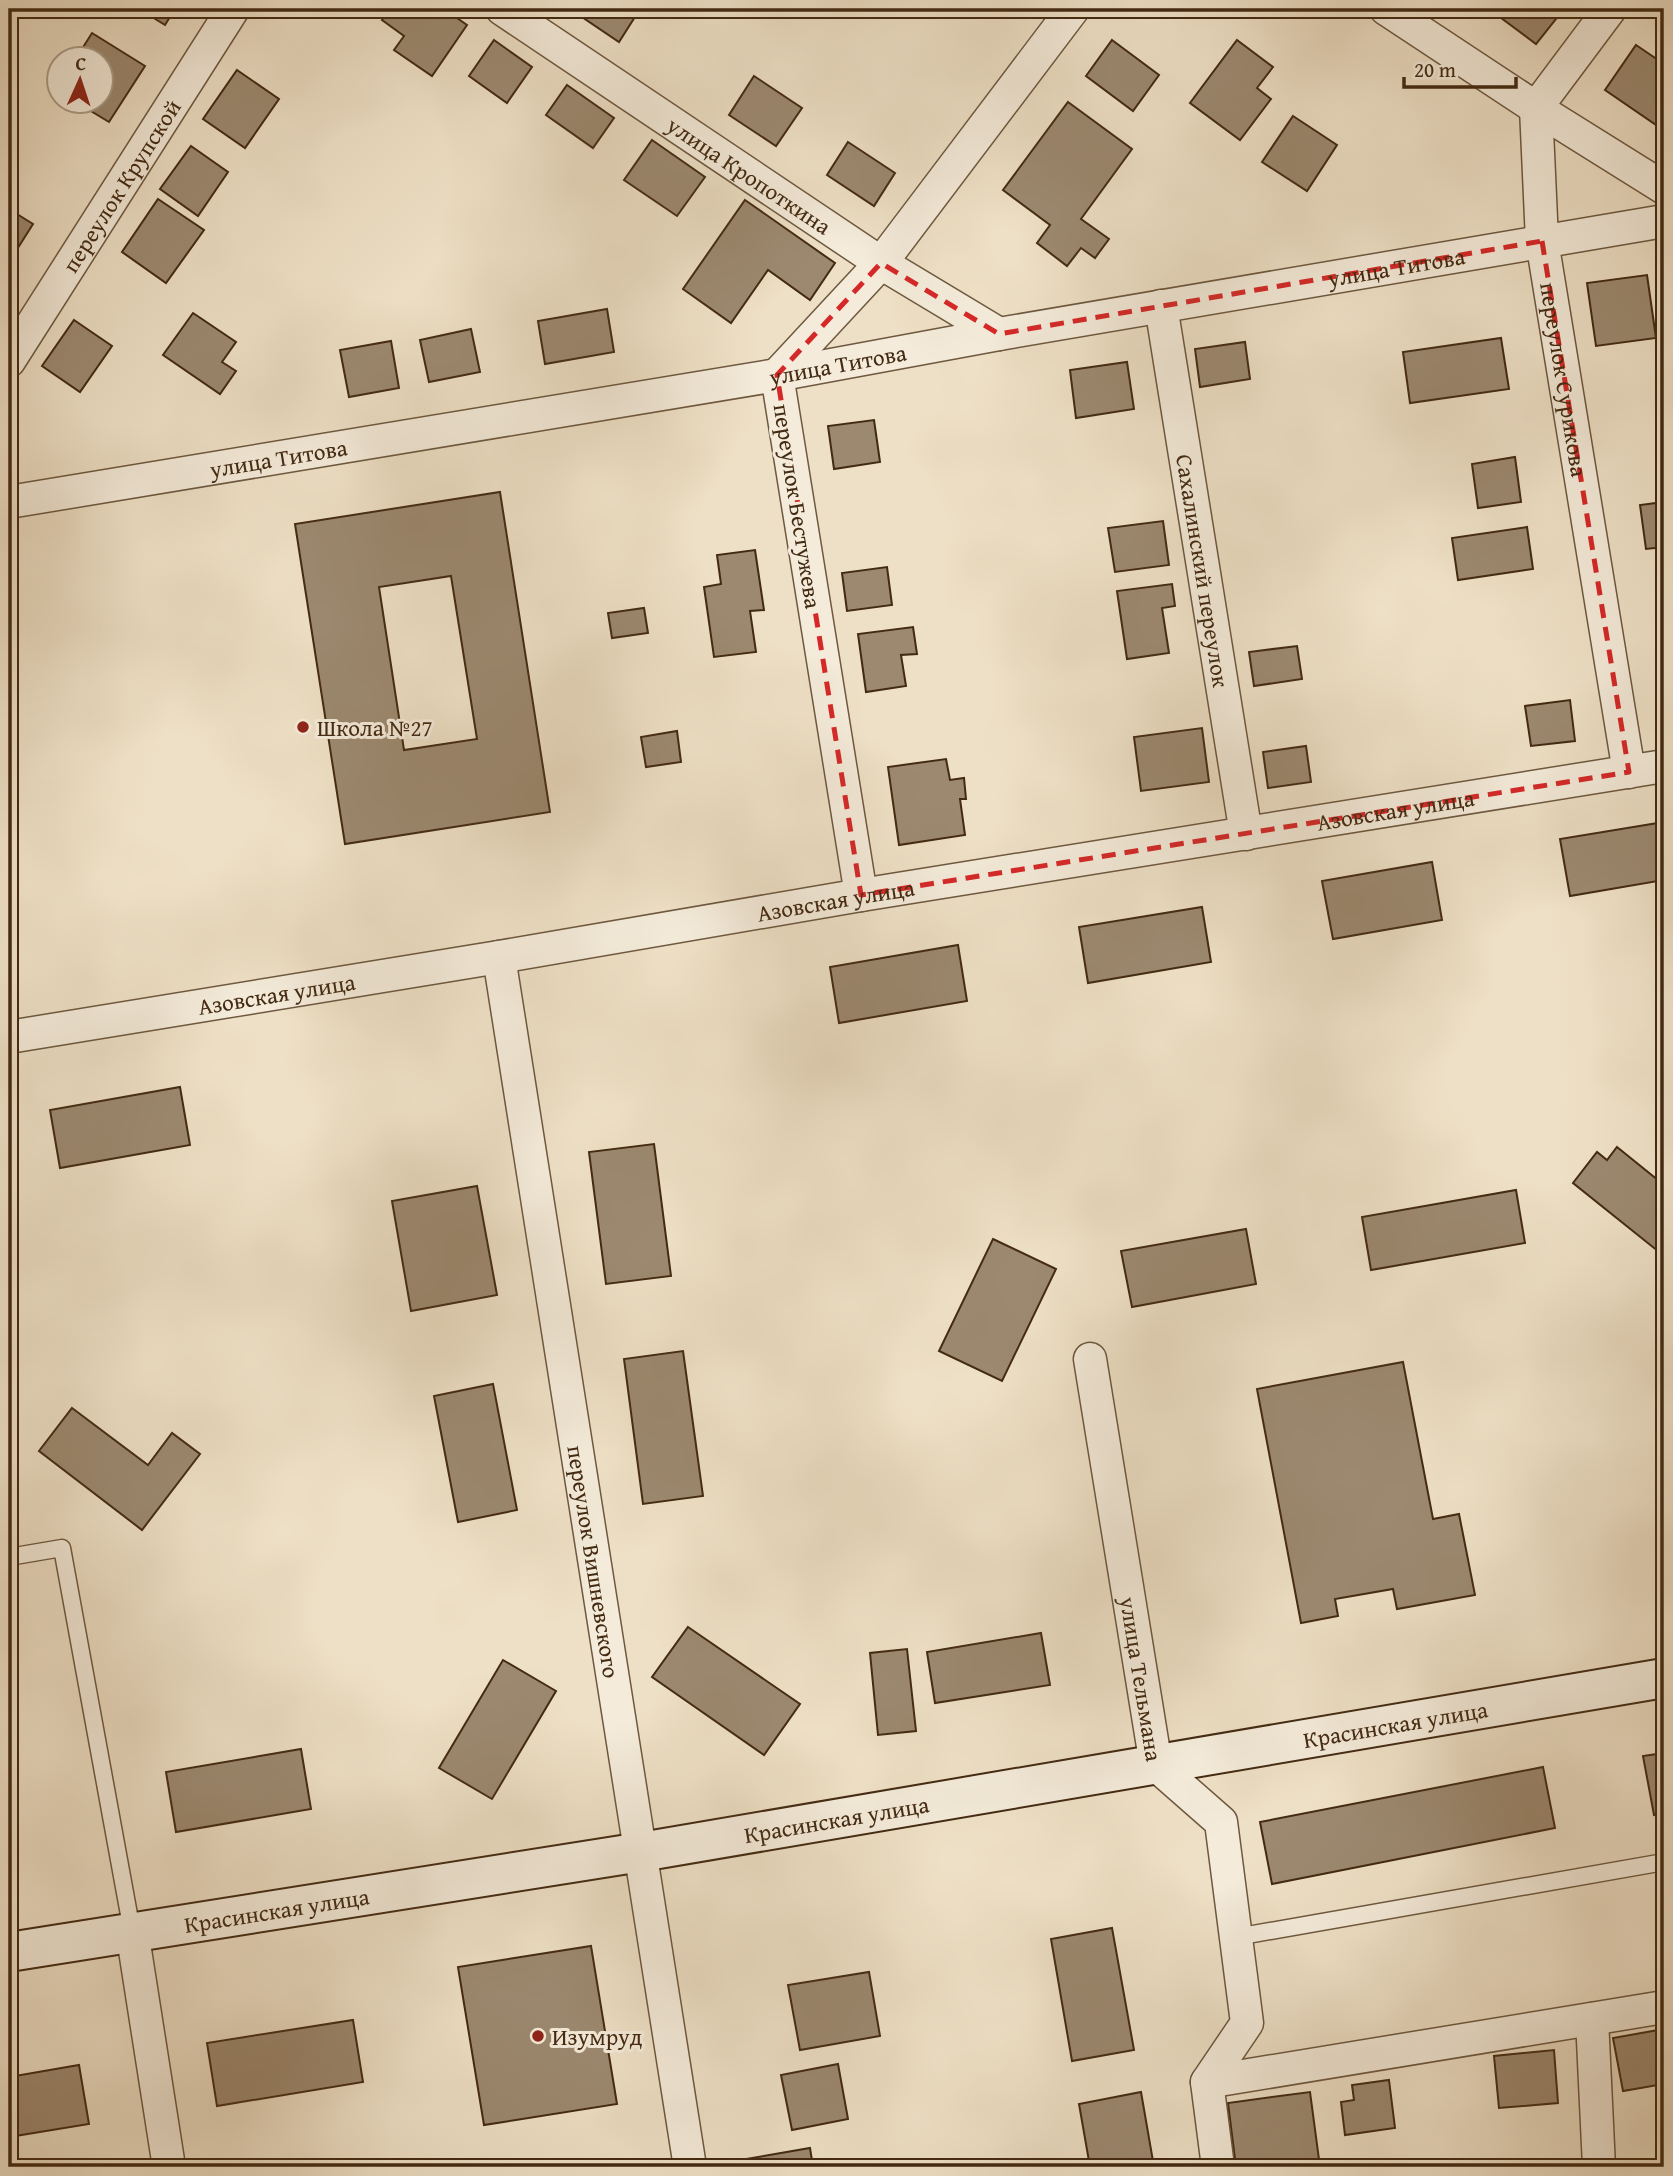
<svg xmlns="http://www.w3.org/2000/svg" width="1673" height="2176" font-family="'Gentium Book Plus',serif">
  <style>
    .building { fill: #9c8970; stroke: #432a12; stroke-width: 2; fill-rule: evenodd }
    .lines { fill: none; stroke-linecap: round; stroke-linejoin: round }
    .service-casing { stroke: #6e583f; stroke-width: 19 }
    .minor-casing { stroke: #6e583f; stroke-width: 35 }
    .secondary-casing { stroke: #432a12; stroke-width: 42 }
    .service { stroke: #f4ebda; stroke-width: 16 }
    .minor { stroke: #f4ebda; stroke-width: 32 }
    .secondary { stroke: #f4ebda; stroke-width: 38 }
    .marked { fill: none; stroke: #d62828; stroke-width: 5; stroke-dasharray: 14 9; stroke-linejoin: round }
    .poi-dot { fill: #8f2418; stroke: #f4ebda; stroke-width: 2.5 }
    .labels { text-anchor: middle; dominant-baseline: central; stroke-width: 6; stroke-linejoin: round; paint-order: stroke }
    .street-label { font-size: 23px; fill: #432a12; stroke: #f4ebda }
    .poi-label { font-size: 23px; fill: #432a12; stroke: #f4ebda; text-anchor: start }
  </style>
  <rect width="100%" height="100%" fill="#eee0c6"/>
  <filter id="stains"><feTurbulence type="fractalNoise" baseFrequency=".00286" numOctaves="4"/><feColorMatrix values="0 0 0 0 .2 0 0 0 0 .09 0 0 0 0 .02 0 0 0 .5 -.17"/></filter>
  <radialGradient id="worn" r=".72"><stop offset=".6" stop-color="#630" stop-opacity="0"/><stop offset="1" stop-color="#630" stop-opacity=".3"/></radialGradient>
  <g class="building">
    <path d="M139,9H175L165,25Z"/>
    <path d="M390,9H444L467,25L432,76L394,50L404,36L382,20Z"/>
    <path d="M584,9H640L619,42L579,15Z"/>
    <path d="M1489,9H1562L1563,10L1536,44Z"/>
    <path d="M92,33L145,66L109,122L76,102H102V60H75Z"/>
    <path d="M494,40L532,67L507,103L469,76Z"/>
    <path d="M1112,40L1159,75L1133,111L1086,76Z"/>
    <path d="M1237,40L1273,67L1257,88L1271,99L1240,140L1190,103Z"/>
    <path d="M1636,45L1664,64V126L1662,129L1605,90Z"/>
    <path d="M237,70L279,99L245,148L203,119Z"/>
    <path d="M754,76L802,108L776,146L729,115Z"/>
    <path d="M567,85L614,118L593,148L546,115Z"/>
    <path d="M1068,102L1132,149L1081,219L1109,239L1095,258L1081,248L1067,266L1037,243L1050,225L1003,190Z"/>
    <path d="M1293,116L1337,145L1307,191L1262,162Z"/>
    <path d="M652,140L705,177L677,216L624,180Z"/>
    <path d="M848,142L895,173L874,206L827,175Z"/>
    <path d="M191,146L228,172L198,216L160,189Z"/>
    <path d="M158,199L204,230L166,283L122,252Z"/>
    <path d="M745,200L835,263L810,300L768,270L731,323L683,289Z"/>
    <path d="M9,209L33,224L9,262Z"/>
    <path d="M1647,275L1656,338L1596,346L1587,283Z"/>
    <path d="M607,309L614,352L545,364L538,321Z"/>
    <path d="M193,313L236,342L222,362L236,371L220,394L163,355Z"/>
    <path d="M74,320L112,346L80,392L42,366Z"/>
    <path d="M471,329L480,372L429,382L420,340Z"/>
    <path d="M1501,338L1509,389L1410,403L1403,352Z"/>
    <path d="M391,341L399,388L349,397L340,350Z"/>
    <path d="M1245,342L1250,379L1200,387L1195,349Z"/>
    <path d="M1127,362L1134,409L1076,418L1070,370Z"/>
    <path d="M874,420L880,462L834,469L828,426Z"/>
    <path d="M1515,457L1521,502L1478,508L1472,464Z"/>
    <path d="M500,492L550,812L345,844L295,524ZM451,576L477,739L404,750L379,587Z"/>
    <path d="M1664,502V547L1646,549L1640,505Z"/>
    <path d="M1163,521L1169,565L1115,572L1108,528Z"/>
    <path d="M1527,527L1533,569L1458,580L1452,538Z"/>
    <path d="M755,550L764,610L750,611L756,652L714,657L704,587L721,584L717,555Z"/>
    <path d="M887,567L892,605L847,611L842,573Z"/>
    <path d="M1172,584L1175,606L1162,608L1169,653L1127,659L1117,591Z"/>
    <path d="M644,608L648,633L612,638L608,613Z"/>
    <path d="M913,627L917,654L901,655L906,686L866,692L858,634Z"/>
    <path d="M1297,646L1302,679L1254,686L1249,652Z"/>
    <path d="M1570,700L1575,741L1531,746L1525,706Z"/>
    <path d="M1202,728L1209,782L1141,791L1134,737Z"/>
    <path d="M677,731L681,762L646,767L641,737Z"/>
    <path d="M1306,746L1311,782L1268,788L1263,752Z"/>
    <path d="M946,759L950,780L964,778L966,799H960L965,835L899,845L888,767Z"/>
    <path d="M1664,822V880L1570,896L1560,839Z"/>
    <path d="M1432,862L1442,920L1333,939L1322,881Z"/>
    <path d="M1202,907L1211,962L1088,983L1079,927Z"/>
    <path d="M958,945L967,1001L839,1023L830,967Z"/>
    <path d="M180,1087L190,1145L60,1168L50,1110Z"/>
    <path d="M654,1144L671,1276L606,1284L589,1152Z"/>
    <path d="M1617,1147L1664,1185V1256L1573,1183L1597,1152L1607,1160Z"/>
    <path d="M477,1186L497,1295L411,1311L392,1201Z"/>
    <path d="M1516,1190L1525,1243L1371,1270L1362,1217Z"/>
    <path d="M1246,1229L1256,1284L1132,1307L1121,1251Z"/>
    <path d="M993,1239L1056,1269L1002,1381L939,1351Z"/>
    <path d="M683,1351L703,1496L643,1504L624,1359Z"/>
    <path d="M1403,1362L1433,1519L1459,1514L1475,1595L1397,1609L1393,1589L1335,1599L1338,1616L1301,1623L1257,1389Z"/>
    <path d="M493,1384L517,1510L458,1522L434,1396Z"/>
    <path d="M72,1408L148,1465L172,1433L200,1454L142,1530L39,1451Z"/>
    <path d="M688,1627L800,1704L764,1755L652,1677Z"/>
    <path d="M1041,1633L1050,1685L935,1703L927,1652Z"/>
    <path d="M907,1649L916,1731L878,1735L870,1653Z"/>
    <path d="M503,1660L556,1691L492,1799L439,1768Z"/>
    <path d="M301,1749L311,1809L176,1832L166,1772Z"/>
    <path d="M1664,1753V1813L1654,1815L1643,1756Z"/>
    <path d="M1543,1767L1555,1828L1272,1884L1260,1822Z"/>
    <path d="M1112,1928L1134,2050L1072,2061L1051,1939Z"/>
    <path d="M591,1946L617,2104L484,2125L458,1967Z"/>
    <path d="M869,1972L880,2036L800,2050L788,1985Z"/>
    <path d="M353,2020L363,2082L217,2106L207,2043Z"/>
    <path d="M1664,2029V2084L1623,2091L1613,2038Z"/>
    <path d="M1554,2050L1558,2103L1499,2108L1494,2056Z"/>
    <path d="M838,2064L848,2119L792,2130L781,2075Z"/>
    <path d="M79,2065L89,2124L9,2137V2077Z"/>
    <path d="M1389,2080L1395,2128L1345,2135L1341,2102L1354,2100L1352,2085Z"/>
    <path d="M1141,2092L1154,2167H1090L1079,2104Z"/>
    <path d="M1310,2092L1320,2167H1236L1228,2103Z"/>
    <path d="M810,2148L813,2167H748L746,2159Z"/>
  </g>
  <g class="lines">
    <g class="service-casing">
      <g id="service">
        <path d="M9,1557L62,1548L132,1931"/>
        <path d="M1236,1937L1664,1862"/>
      </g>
    </g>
    <g class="minor-casing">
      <g id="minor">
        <path id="s1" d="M502,9L881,263L999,334"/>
        <path d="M1386,9L1536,108L1664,188"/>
        <path id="s2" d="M1610,9L1536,108L1542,241L1629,772"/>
        <path id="s3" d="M1161,306L1246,834"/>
        <path id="s4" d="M9,361L233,9"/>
        <path id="s5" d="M9,502L777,375L999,334L1664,221"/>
        <path d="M861,895L777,375L881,263L1073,9"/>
        <path id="s6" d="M499,957L690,2167"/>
        <path id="s7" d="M9,1037L499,957L861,895L1664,766"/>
        <path id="s8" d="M1090,1359L1156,1765L1221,1822L1247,2023L1207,2082L1218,2167"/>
        <path d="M132,1931L169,2167"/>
        <path d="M1592,2019L1599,2167"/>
        <path d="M1207,2082L1664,2007"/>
      </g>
    </g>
    <g class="secondary-casing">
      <g id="secondary">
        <path id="s9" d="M9,1952L641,1852L1664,1678"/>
      </g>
    </g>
    <use href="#service" class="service"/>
    <use href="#minor" class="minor"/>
    <use href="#secondary" class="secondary"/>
  </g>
  <path class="marked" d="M1542,241L1629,772L861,895L777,375L881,263L999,334Z"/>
  <g class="poi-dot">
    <circle cx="303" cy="727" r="7"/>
    <circle cx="538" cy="2036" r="7"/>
  </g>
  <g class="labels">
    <g class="street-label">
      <text stroke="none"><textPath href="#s1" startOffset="298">улица Кропоткина</textPath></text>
      <text stroke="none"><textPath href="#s4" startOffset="208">переулок Крупской</textPath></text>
      <text stroke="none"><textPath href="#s5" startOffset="1407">улица Титова</textPath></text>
      <text stroke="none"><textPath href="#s5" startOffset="840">улица Титова</textPath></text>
      <text stroke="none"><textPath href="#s2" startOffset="397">переулок Сурикова</textPath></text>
      <text stroke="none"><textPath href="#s5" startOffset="273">улица Титова</textPath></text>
      <text transform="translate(798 506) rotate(81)">переулок Бестужева</text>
      <text stroke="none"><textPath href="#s3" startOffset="268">Сахалинский переулок</textPath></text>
      <text stroke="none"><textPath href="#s7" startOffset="1405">Азовская улица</textPath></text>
      <text stroke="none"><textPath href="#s7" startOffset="838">Азовская улица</textPath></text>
      <text stroke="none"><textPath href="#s7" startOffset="271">Азовская улица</textPath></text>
      <text stroke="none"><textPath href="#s6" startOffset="612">переулок Вишневского</textPath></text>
      <text stroke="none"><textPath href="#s8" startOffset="324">улица Тельмана</textPath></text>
      <text stroke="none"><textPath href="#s9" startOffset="1405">Красинская улица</textPath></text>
      <text stroke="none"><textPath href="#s9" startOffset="838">Красинская улица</textPath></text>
      <text stroke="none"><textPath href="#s9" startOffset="271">Красинская улица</textPath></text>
    </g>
    <g class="poi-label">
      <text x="317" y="727">Школа №27</text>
      <text x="552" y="2036">Изумруд</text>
    </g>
  </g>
  <rect width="1673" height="2176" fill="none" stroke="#eee0c6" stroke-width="35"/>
  <rect x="10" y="10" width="1652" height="2155" fill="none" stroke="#432a12" stroke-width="3.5"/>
  <rect x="18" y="18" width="1638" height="2141" fill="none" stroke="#432a12" stroke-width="2"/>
  <g transform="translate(80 80) rotate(3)"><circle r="33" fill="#f4ebda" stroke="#ad9e8a" stroke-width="2"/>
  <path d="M0-5L12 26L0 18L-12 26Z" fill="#8f2418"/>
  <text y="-10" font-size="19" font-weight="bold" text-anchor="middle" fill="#432a12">С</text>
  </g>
  <path d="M1404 77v10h112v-10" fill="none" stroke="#432a12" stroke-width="3.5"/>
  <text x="1414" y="77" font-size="21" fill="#432a12" stroke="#f4ebda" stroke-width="5" paint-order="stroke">20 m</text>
  <rect width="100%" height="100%" filter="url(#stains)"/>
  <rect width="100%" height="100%" fill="url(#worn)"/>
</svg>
